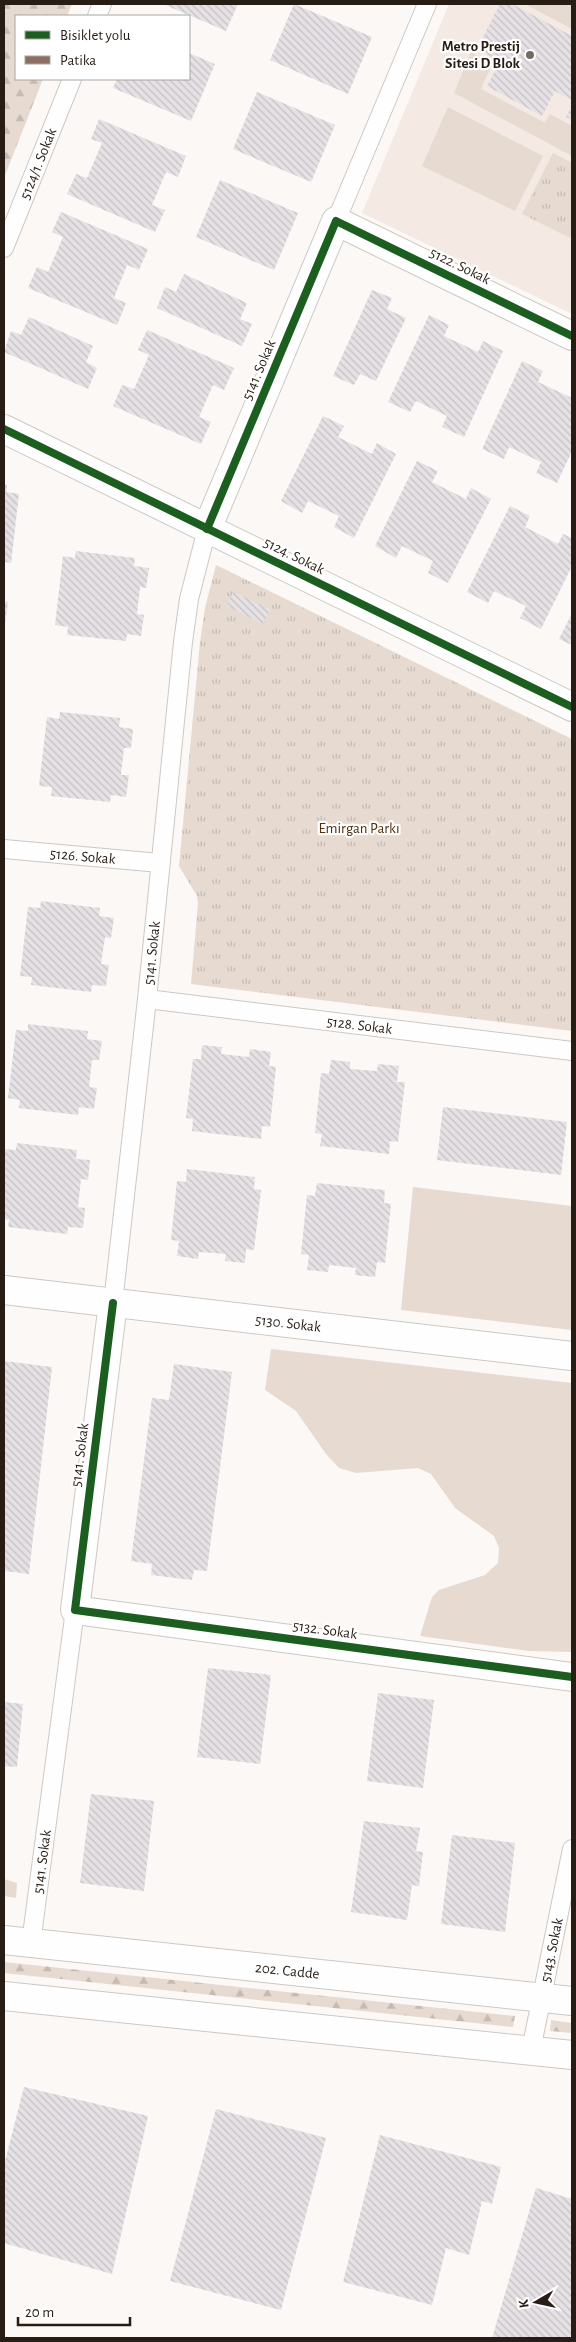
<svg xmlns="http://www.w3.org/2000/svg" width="576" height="2342" font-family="'Alegreya Sans',sans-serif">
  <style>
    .built { fill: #f4e9e3 }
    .grass { fill: #e6dad1 }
    .forest { fill: url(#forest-firs) }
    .park { fill: url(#park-tufts) }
    .building { fill: url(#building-back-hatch) }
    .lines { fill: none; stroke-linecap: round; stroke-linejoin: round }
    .lane-casing { stroke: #cec8c3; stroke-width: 20 }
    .street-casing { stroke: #cec8c3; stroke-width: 30 }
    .secondary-casing { stroke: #cec8c3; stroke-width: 30 }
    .lane { stroke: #fefefe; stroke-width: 18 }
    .street { stroke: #fefefe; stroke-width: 28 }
    .secondary { stroke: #fefefe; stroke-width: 28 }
    .quiet { stroke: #8d6e63; stroke-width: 6; stroke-dasharray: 12 6; stroke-linecap: butt }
    .cycleway-casing { stroke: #fff; stroke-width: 11 }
    .cycleway { stroke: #1b5e20; stroke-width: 8 }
    .poi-dot { fill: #726a64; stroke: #fff; stroke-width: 2 }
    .labels { text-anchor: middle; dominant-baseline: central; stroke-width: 4.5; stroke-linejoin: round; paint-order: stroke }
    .poi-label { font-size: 15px; font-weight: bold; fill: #281d15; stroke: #fff; text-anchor: end }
    .street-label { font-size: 15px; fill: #281d15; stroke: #fff }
    .park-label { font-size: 15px; fill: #532f0b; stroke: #fff }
  </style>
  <defs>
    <pattern id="forest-firs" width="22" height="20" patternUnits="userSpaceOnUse" patternTransform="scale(1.25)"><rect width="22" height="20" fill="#e6dad1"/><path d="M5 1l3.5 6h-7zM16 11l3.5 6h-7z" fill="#c5bbb3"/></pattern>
    <pattern id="park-tufts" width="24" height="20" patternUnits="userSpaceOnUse" patternTransform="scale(1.25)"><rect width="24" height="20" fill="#e6dad1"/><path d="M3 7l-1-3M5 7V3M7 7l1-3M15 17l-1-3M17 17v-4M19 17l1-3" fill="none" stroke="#c5bbb3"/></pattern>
    <pattern id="building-back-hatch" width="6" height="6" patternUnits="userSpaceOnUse" patternTransform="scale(1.25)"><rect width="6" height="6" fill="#e6e1e5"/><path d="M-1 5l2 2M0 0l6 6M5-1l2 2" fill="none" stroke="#c5c1c4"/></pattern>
  </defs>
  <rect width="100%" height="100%" fill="#fbf8f6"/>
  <path class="built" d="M449,4H572V314L362,213Z"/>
  <g class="grass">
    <path d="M525,4H572V29Z"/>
    <path d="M471,52L492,64L481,89L545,123L550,114L572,126V156L454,93Z"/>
    <path d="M448,107L543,156L515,211L422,166Z"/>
    <path d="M413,1187L572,1206V1330L401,1310Z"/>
    <path d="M271,1349L572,1383V1652L529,1651L420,1636L432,1597L439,1590L485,1575L498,1563L499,1548L494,1536L455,1508L431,1474L418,1468L356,1473L339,1468L326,1454L296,1411L265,1390Z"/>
    <path d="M4,1879L17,1883L16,1898L4,1896Z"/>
  </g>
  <g class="forest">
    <path d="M4,4H72L67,16H16V79H43L4,178Z"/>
    <path d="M4,1962L515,2016L513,2027L4,1973Z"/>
    <path d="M551,2020L572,2023V2033L550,2031Z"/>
  </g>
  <g class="park">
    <path d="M553,153L572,163V233L570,238L522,214Z"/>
    <path d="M216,565L572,739V1031L191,984L198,903L197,896L179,866L200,642L205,608Z"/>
  </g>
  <g class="building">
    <path d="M163,4H238L226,31Z"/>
    <path d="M294,4L372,37L348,94L270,60Z"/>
    <path d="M500,4H512L572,36V100L555,91L542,116L487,86L500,62L477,49Z"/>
    <path d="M189,53L215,64L191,121L113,88L117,79H189Z"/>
    <path d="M257,92L335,125L311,182L233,149Z"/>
    <path d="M572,105V120L566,117Z"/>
    <path d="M99,119L186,156L178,177L166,172L152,205L165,210L155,232L67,194L76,174L87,178L102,143L91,139Z"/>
    <path d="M220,180L298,213L274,270L196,237Z"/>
    <path d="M61,212L148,249L139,270L127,265L114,298L126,303L117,325L28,288L37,267L48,272L63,237L52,232Z"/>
    <path d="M184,274L247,303L240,319L252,324L242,346L157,308L165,287L176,292Z"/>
    <path d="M372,290L392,298L387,309L406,318L376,381L360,374L354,385L333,376Z"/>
    <path d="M429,315L449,325L444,336L478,352L483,341L503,351L464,437L442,427L447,416L416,401L410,412L388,402Z"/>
    <path d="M29,317L93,346L86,362L97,368L88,389L4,352L11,331L21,335Z"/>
    <path d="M147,330L234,368L224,390L213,385L199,417L211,422L201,444L113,406L122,385L134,389L149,355L138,350Z"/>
    <path d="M522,361L543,371L538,382L572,398V451L557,483L536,473L541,462L509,447L504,459L482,449Z"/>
    <path d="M323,416L344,426L338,437L372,454L377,443L396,454L354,538L334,527L339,516L308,501L302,513L281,501Z"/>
    <path d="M417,461L438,471L432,482L466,499L471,488L491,499L448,583L428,573L433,561L402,546L396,558L375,546Z"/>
    <path d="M4,485H7V492L19,494L11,563L4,562Z"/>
    <path d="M510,506L530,516L525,527L558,544L563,534L572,538V566L541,629L520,618L526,606L494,591L488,603L467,592Z"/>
    <path d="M76,551L135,558L134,566L149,568L146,588L140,587L137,614L144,615L141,636L127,634L126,641L67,635L68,627L55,625L63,556L75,558Z"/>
    <path d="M233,592L270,609L263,624L227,606Z"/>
    <path d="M4,601L8,602L5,624H4Z"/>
    <path d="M572,613V645L559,639Z"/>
    <path d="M60,712L120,718L119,727L133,729L131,748H124L121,775H129L126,797L111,795L110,802L51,796L52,787L39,786L47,717L59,719Z"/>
    <path d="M41,901L100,908L99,916L114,918L111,938L105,937L101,964L109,965L106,986L92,985L91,992L31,985L32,977L20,976L28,907L40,908Z"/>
    <path d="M28,1024L88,1031L87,1039L102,1041L99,1060H92L89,1087L97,1088L94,1109L79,1107L78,1115L19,1108L20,1100L8,1098L16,1030L28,1031Z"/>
    <path d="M202,1045L222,1047L221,1054L249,1057L250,1049L271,1052L269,1066L276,1067L270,1127L262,1126L261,1139L192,1131L193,1119L186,1118L193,1059H201Z"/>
    <path d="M331,1060L350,1062V1069L377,1071L378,1064L399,1066L397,1082H405L398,1142L390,1141L389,1154L320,1146L322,1134L315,1133L321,1073L329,1074Z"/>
    <path d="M443,1107L567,1122L561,1175L437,1160Z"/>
    <path d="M17,1143L77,1150L76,1159L90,1160L88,1180L81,1179L78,1207L85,1208L83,1228L68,1227L67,1234L8,1227L9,1220L4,1219V1149L16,1150Z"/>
    <path d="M187,1169L255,1177L254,1189L261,1190L254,1250L246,1249L245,1263L225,1261L226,1254L199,1252L198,1259L177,1256L179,1241L171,1240L177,1181L186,1182Z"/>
    <path d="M317,1183L385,1190L384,1203L391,1204L385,1263L377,1262L375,1277L355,1275L356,1268L329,1265L328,1272L307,1270L309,1255L301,1254L307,1195L315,1196Z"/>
    <path d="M4,1361L52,1367L29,1574L4,1571Z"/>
    <path d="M174,1364L232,1372L207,1571L194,1570L192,1580L151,1575L152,1564L131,1561L152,1398L169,1400Z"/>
    <path d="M208,1668L271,1675L260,1764L197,1757Z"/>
    <path d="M378,1693L434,1700L423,1788L367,1781Z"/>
    <path d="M4,1702L23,1704L17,1767L4,1766Z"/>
    <path d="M91,1794L154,1801L144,1891L80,1883Z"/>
    <path d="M364,1821L420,1828L416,1851L423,1852L419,1886L412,1885L407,1920L351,1912Z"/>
    <path d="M452,1835L515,1843L505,1932L441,1924Z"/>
    <path d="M24,2087L148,2116L112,2274L4,2243V2165Z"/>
    <path d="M216,2109L326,2138L281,2310L170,2281Z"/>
    <path d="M380,2135L501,2167L492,2204L482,2201L469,2255L446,2248L432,2305L343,2282Z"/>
    <path d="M536,2188L572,2199V2338H492Z"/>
  </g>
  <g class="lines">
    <g class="lane-casing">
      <g id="lane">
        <path d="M97,16L102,4"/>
        <path d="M336,221L427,4"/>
        <path id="s1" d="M4,248L72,79"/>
        <path id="s2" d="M4,849L160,863"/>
        <path id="s3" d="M147,999L572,1051"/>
        <path id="s4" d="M113,1303L147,999L183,642L189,599L207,529"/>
        <path id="s5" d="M31,1943L75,1610"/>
        <path id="s6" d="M531,2050L572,1849"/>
      </g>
    </g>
    <g class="street-casing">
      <g id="street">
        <path d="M4,429L572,707"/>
        <path d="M207,529L336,221L572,336"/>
        <path id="s7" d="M4,1290L572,1356"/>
        <path d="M113,1303L75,1610L572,1677"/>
      </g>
    </g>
    <g class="secondary-casing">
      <g id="secondary">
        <path id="s8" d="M4,1940L572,2001"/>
        <path d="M4,1996L572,2055"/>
      </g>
    </g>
    <use href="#lane" class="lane"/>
    <use href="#street" class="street"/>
    <use href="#secondary" class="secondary"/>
    <path class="quiet" d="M571,1854H572"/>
    <g class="cycleway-casing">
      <g id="cycleway">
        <path d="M4,429L572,707"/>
        <path d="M207,529L336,221L572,336"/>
        <path d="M113,1303L75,1610L572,1677"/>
      </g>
    </g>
    <use href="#cycleway" class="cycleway"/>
  </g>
  <circle class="poi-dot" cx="530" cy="55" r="5"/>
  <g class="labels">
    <g class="poi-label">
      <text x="520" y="46">Metro Prestij<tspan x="520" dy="17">Sitesi D Blok</tspan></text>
    </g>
    <g class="street-label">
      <text stroke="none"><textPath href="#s1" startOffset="91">5124/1. Sokak</textPath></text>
      <text transform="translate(460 266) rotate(26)">5122. Sokak</text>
      <text transform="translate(259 370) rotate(-67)">5141. Sokak</text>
      <text transform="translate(294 556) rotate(26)">5124. Sokak</text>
      <text stroke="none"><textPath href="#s2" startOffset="79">5126. Sokak</textPath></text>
      <text stroke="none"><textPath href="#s4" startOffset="352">5141. Sokak</textPath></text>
      <text stroke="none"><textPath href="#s3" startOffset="214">5128. Sokak</textPath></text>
      <text stroke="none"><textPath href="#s7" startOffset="286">5130. Sokak</textPath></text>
      <text transform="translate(80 1455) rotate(-83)">5141. Sokak</text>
      <text transform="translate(325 1630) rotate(8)">5132. Sokak</text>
      <text stroke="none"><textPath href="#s5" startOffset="82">5141. Sokak</textPath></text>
      <text stroke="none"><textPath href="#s6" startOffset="102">5143. Sokak</textPath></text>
      <text stroke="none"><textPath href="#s8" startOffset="285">202. Cadde</textPath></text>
    </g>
    <g class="park-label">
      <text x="359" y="828">Emirgan Parkı</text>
    </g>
  </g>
  <rect width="576" height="2342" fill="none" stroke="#281d15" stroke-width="10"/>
  <rect x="15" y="15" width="175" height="65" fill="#ffffff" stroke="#a9a5a1"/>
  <rect x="25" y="31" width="25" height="8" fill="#1b5e20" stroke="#a9a5a1"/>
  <text x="60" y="40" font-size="15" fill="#281d15">Bisiklet yolu</text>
  <rect x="25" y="56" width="25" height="8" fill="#8d6e63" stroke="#a9a5a1"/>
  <text x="60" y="65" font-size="15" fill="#281d15">Patika</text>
  <g transform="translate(536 2302) rotate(261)" stroke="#ffffff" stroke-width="4" paint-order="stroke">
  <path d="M0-4L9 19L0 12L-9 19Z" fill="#281d15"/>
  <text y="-8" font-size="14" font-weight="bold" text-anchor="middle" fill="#281d15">K</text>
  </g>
  <path d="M18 2317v8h112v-8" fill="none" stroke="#281d15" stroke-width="2.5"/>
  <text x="25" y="2317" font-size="15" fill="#281d15" stroke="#ffffff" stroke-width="4" paint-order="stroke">20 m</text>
</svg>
